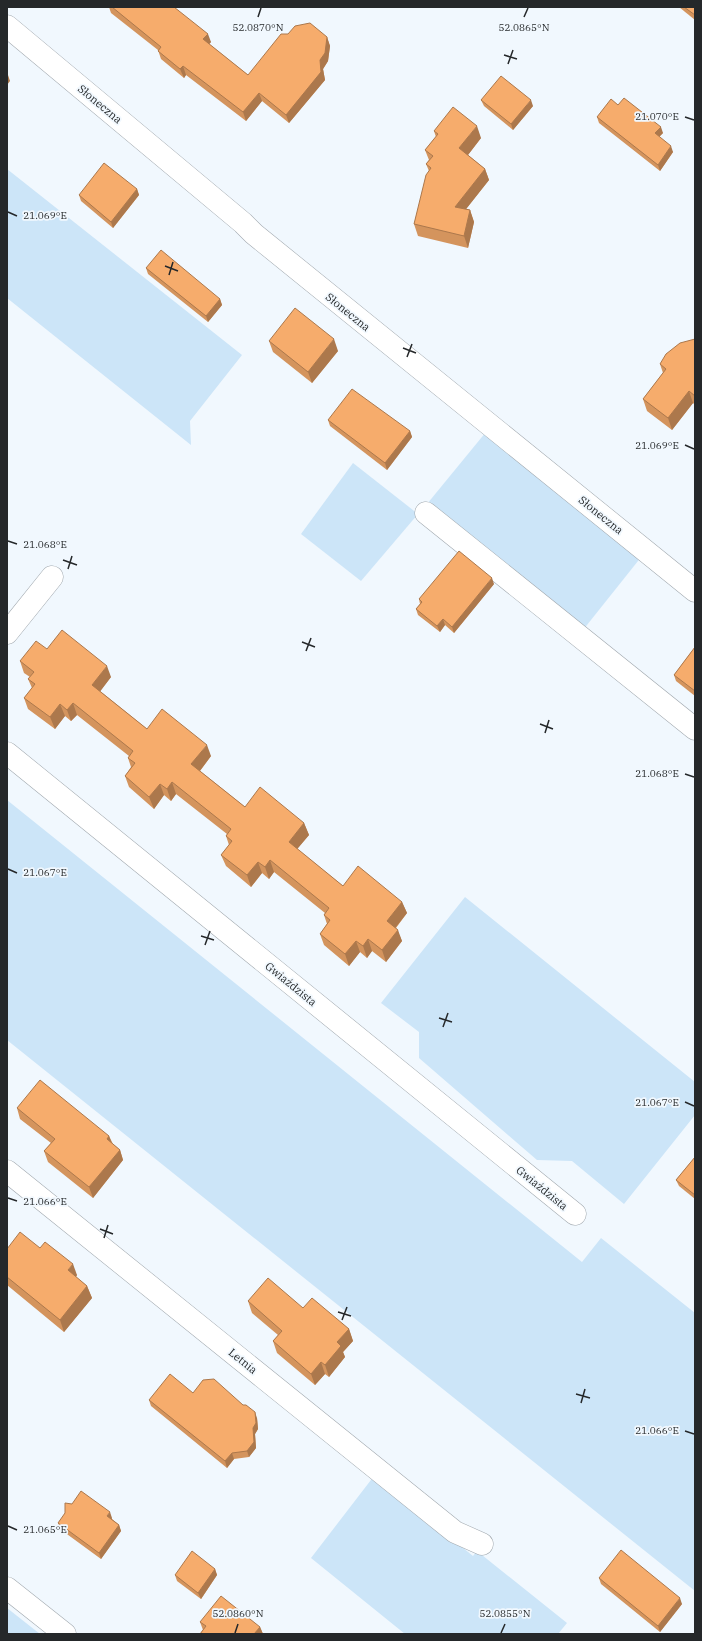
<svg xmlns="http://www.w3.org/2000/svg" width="702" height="1641" font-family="'IBM Plex Serif',serif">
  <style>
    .green { fill: #cce5f8 }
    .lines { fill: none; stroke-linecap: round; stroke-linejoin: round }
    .minor-casing { stroke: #a2a9af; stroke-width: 23 }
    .minor { stroke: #fff; stroke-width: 22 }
    .wall { fill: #d4945d }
    .shaded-wall { fill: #ac784c }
    .building { fill: #f6ac6c; stroke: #ac784c }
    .ticks { fill: none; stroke: #25282a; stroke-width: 1.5 }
    .labels { text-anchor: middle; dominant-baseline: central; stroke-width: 3.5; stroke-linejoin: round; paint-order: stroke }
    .street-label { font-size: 11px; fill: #25282a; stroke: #f1f8fe }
    .ticks-label { font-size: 10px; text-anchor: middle; fill: #25282a; stroke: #f1f8fe; stroke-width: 3.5; stroke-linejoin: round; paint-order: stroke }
  </style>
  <rect width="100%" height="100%" fill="#f1f8fe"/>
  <g class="green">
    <path d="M7,169L242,355L190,421L191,445L7,298Z"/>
    <path d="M486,432L642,556L583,630L427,504Z"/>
    <path d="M353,463L418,514L361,581L301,534Z"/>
    <path d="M7,800L582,1262L601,1238L695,1313V1591L7,1040Z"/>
    <path d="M465,897L695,1082V1115L624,1204L572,1161L537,1160L419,1058V1032L381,1003Z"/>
    <path d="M374,1476L473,1556L477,1551L567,1623L558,1634H405L311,1558Z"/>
    <path d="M7,1608L40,1634H7Z"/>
  </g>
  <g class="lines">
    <g class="minor-casing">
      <g id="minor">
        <path d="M7,26L243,223L254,234L695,591"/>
        <path d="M426,513L695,729"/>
        <path d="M7,633L52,577"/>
        <path d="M7,753L575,1214"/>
        <path d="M7,1171L455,1532L482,1544"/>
        <path d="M7,1588L65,1634"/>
      </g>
    </g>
    <use href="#minor" class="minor"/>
  </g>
  <g class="wall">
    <path d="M109,7H174L211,42L209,44L248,75L327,37L330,46L328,61L323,69L325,80L289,123L262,101L246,121L186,75L184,78L161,59L158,50L111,13Z"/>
    <path d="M679,7H695V20Z"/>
    <path d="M481,100L533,106L513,130L484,106Z"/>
    <path d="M618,105L663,133L659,137L673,152L660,171L599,123L597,117Z"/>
    <path d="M434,131L481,138L468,155L485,169L489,180L466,209L470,210L474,222L468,248L418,236L414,224L429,171L426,164L429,160L425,150L436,137Z"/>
    <path d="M137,189L139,195L113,228L81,201L79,195Z"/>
    <path d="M146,268L220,299L222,305L208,322L148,274Z"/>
    <path d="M695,339V405L693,403L672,430L647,411L643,399L663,373L660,364Z"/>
    <path d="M269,341L338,351L312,383L273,352Z"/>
    <path d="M328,420L410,431L412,437L387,470L330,426Z"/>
    <path d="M494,584L454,633L445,625L440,632L418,615L416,609L420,604L419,599Z"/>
    <path d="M695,647V696L676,681L674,675Z"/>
    <path d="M47,649L111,677L100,691L147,729L211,756L200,771L245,807L304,823L309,835L297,849L343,886L402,902L407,913L396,928L402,941L386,962L372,951L367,958L360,952L349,966L324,945L320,934L327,924L324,915L325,913L274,872L269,879L262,873L251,887L226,866L221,855L229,845L226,836L227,834L176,794L171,801L164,795L154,809L129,787L125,776L131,767L128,758L129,756L77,715L71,721L65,716L55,729L28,709L24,698L32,688L28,679L30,677L24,673L20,661Z"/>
    <path d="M17,1108L109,1136L113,1144L120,1150L123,1160L93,1198L48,1162L44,1151L51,1143L20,1119Z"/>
    <path d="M695,1157V1199L679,1186L676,1180Z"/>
    <path d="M40,1248L77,1275L76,1277L87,1286L92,1298L64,1332L7,1285V1249Z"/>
    <path d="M248,1301L303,1308L349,1329L353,1341L343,1352L345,1357L329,1377L325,1374L315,1385L277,1353L273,1341L278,1335L252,1313Z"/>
    <path d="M149,1400L257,1418L258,1429L255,1434L256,1448L249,1457L234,1459L227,1468L151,1406Z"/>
    <path d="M112,1518V1519L119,1525L121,1531L101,1559L60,1529L58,1523Z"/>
    <path d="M215,1569L217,1575L201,1599L177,1581L175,1575Z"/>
    <path d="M599,1578L682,1604L660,1632L601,1584Z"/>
    <path d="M200,1622L260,1627L263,1634H200L203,1630Z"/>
  </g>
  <g class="shaded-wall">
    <path d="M208,34L211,42L206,48L203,39Z"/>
    <path d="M327,37L330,46L328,61L323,69L325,80L289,123L286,115L320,60Z"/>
    <path d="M183,66L186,75L184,78L180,69Z"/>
    <path d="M7,75H8L10,81L7,85Z"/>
    <path d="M259,93L262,101L246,121L243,112Z"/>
    <path d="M531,100L533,106L513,130L511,124Z"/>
    <path d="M477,126L481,138L464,160L459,148Z"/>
    <path d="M661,127L663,133L657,139L655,133Z"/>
    <path d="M671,146L673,152L660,171L658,165Z"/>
    <path d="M485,169L489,180L459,218L455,207Z"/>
    <path d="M137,189L139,195L113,228L111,222Z"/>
    <path d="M470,210L474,222L468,248L464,236Z"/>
    <path d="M220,299L222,305L208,322L206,316Z"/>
    <path d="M334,339L338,351L312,383L308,372Z"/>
    <path d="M689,391L693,403L672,430L668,418Z"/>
    <path d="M410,431L412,437L387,470L385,463Z"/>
    <path d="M492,578L494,584L454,633L452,627Z"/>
    <path d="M443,619L445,625L440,632L437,626Z"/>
    <path d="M107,666L111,677L96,697L92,685Z"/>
    <path d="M73,703L77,715L71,721L67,710Z"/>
    <path d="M60,704L65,716L55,729L50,717Z"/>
    <path d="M207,745L211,756L196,776L191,764Z"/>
    <path d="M172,782L176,794L171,801L167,789Z"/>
    <path d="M160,784L164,795L154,809L149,797Z"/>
    <path d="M304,823L309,835L293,854L289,842Z"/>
    <path d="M270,860L274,872L269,879L265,867Z"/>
    <path d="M258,862L262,873L251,887L247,875Z"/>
    <path d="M402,902L407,913L392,932L387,921Z"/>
    <path d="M398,930L402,941L386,962L382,950Z"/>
    <path d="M368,939L372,951L367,958L363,946Z"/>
    <path d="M356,941L360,952L349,966L345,954Z"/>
    <path d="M109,1136L113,1146L107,1139Z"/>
    <path d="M120,1150L123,1160L93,1198L89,1187Z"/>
    <path d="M73,1264L77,1275L72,1282L68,1270Z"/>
    <path d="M87,1286L92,1298L64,1332L60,1320Z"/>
    <path d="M349,1329L353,1341L343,1352L345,1357L329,1377L325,1365L337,1342Z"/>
    <path d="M321,1362L325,1374L315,1385L311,1374Z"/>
    <path d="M255,1412L257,1418L258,1429L255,1434L256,1448L249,1457L247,1451L253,1428Z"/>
    <path d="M232,1453L234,1459L227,1468L225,1461Z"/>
    <path d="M110,1512L112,1518L110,1522L107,1516Z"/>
    <path d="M119,1525L121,1531L101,1559L99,1553Z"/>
    <path d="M215,1569L217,1575L201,1599L198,1593Z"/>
    <path d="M680,1598L682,1604L660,1632L658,1626Z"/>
    <path d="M260,1627L263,1634H254Z"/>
  </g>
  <g class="building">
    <path d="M112,7H174L208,34L203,39L248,75L281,34H288L295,26L310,23L327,37L325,53L320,60L321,72L286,115L259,93L243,112L183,66L180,69L158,51L161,47Z"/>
    <path d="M684,7H695V15Z"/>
    <path d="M501,76L531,100L511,124L481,100Z"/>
    <path d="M624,98L661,127L655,133L671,146L658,165L597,117L611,99L618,105Z"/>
    <path d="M453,107L477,126L459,148L485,169L455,207L470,210L464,236L414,224L426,175L431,168L426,164L433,156L425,150L438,134L434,131Z"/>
    <path d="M104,163L137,189L111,222L79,195Z"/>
    <path d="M161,250L220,299L206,316L146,268Z"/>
    <path d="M295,308L334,339L308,372L269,341Z"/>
    <path d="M695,339V396L689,391L668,418L643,399L666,369L660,364L666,354L680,343Z"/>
    <path d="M352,389L410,431L385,463L328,420Z"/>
    <path d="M459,551L492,578L452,627L443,619L437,626L416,609L422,602L419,599Z"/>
    <path d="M62,630L107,666L92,685L147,729L162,709L207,745L191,764L245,807L260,787L304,823L289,842L343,886L358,866L402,902L387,921L398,930L382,950L368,939L363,946L356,941L345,954L320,934L330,920L324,915L329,908L270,860L265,867L258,862L247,875L221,855L232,841L226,836L231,829L172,782L167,789L160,784L149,797L125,776L135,763L128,758L133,751L73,703L67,710L60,704L50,717L24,698L35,684L28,679L34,672L20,661L36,641L47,649Z"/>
    <path d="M695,647V691L674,675Z"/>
    <path d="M40,1080L109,1136L107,1139L120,1150L89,1187L44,1151L55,1139L17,1108Z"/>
    <path d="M695,1157V1195L676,1180Z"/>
    <path d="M20,1232L40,1248L45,1242L73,1264L68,1270L87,1286L60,1320L7,1277V1249Z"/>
    <path d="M268,1278L303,1308L312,1298L349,1329L337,1342L341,1346L325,1365L321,1362L311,1374L273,1341L282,1331L248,1301Z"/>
    <path d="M170,1374L193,1393L203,1380L214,1379L243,1405H246L255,1412L256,1423L253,1428L254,1442L247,1451L232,1453L225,1461L149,1400Z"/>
    <path d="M81,1491L110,1512L107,1516L119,1525L99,1553L58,1523L65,1513V1503L72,1504Z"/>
    <path d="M621,1550L680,1598L658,1626L599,1578Z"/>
    <path d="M192,1551L215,1569L198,1593L175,1575Z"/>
    <path d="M221,1596L260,1627L254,1634H200L206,1626L200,1622Z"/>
  </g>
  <path class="ticks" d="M258,17L261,8M524,17L528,8M504,55L517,59M508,64L513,50M685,117L694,120M8,212L17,216M165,266L178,271M169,275L173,262M403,348L416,353M407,357L412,344M685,445L694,449M8,541L17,544M63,560L77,565M68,569L72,556M302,642L315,647M306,651L311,638M540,724L553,729M545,733L549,720M685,774L694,777M8,869L17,873M201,936L214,940M205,945L210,931M439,1018L452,1022M443,1027L448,1013M685,1102L694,1106M8,1198L17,1201M100,1229L113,1234M104,1238L108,1225M338,1312L351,1316M342,1320L347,1307M576,1394L590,1398M581,1403L585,1389M685,1431L694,1434M8,1526L17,1530M235,1633L238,1624M501,1633L505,1624"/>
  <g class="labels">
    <g class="street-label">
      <text transform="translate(100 104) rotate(40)">Słoneczna</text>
      <text transform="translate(348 312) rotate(39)">Słoneczna</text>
      <text transform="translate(601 515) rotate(39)">Słoneczna</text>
      <text transform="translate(291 984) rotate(39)">Gwiaździsta</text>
      <text transform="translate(542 1188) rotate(39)">Gwiaździsta</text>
      <text transform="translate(243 1361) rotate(39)">Letnia</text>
    </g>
  </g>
  <g class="ticks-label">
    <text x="258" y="31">52.0870°N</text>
    <text x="524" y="31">52.0865°N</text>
    <text x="657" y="120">21.070°E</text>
    <text x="45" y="219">21.069°E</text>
    <text x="657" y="449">21.069°E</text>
    <text x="45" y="548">21.068°E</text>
    <text x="657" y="777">21.068°E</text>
    <text x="45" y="876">21.067°E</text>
    <text x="657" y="1106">21.067°E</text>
    <text x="45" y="1205">21.066°E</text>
    <text x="657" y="1434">21.066°E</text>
    <text x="45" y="1533">21.065°E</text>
    <text x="238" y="1617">52.0860°N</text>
    <text x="505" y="1617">52.0855°N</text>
  </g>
  <rect width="702" height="1641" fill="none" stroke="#25282a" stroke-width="16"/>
</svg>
